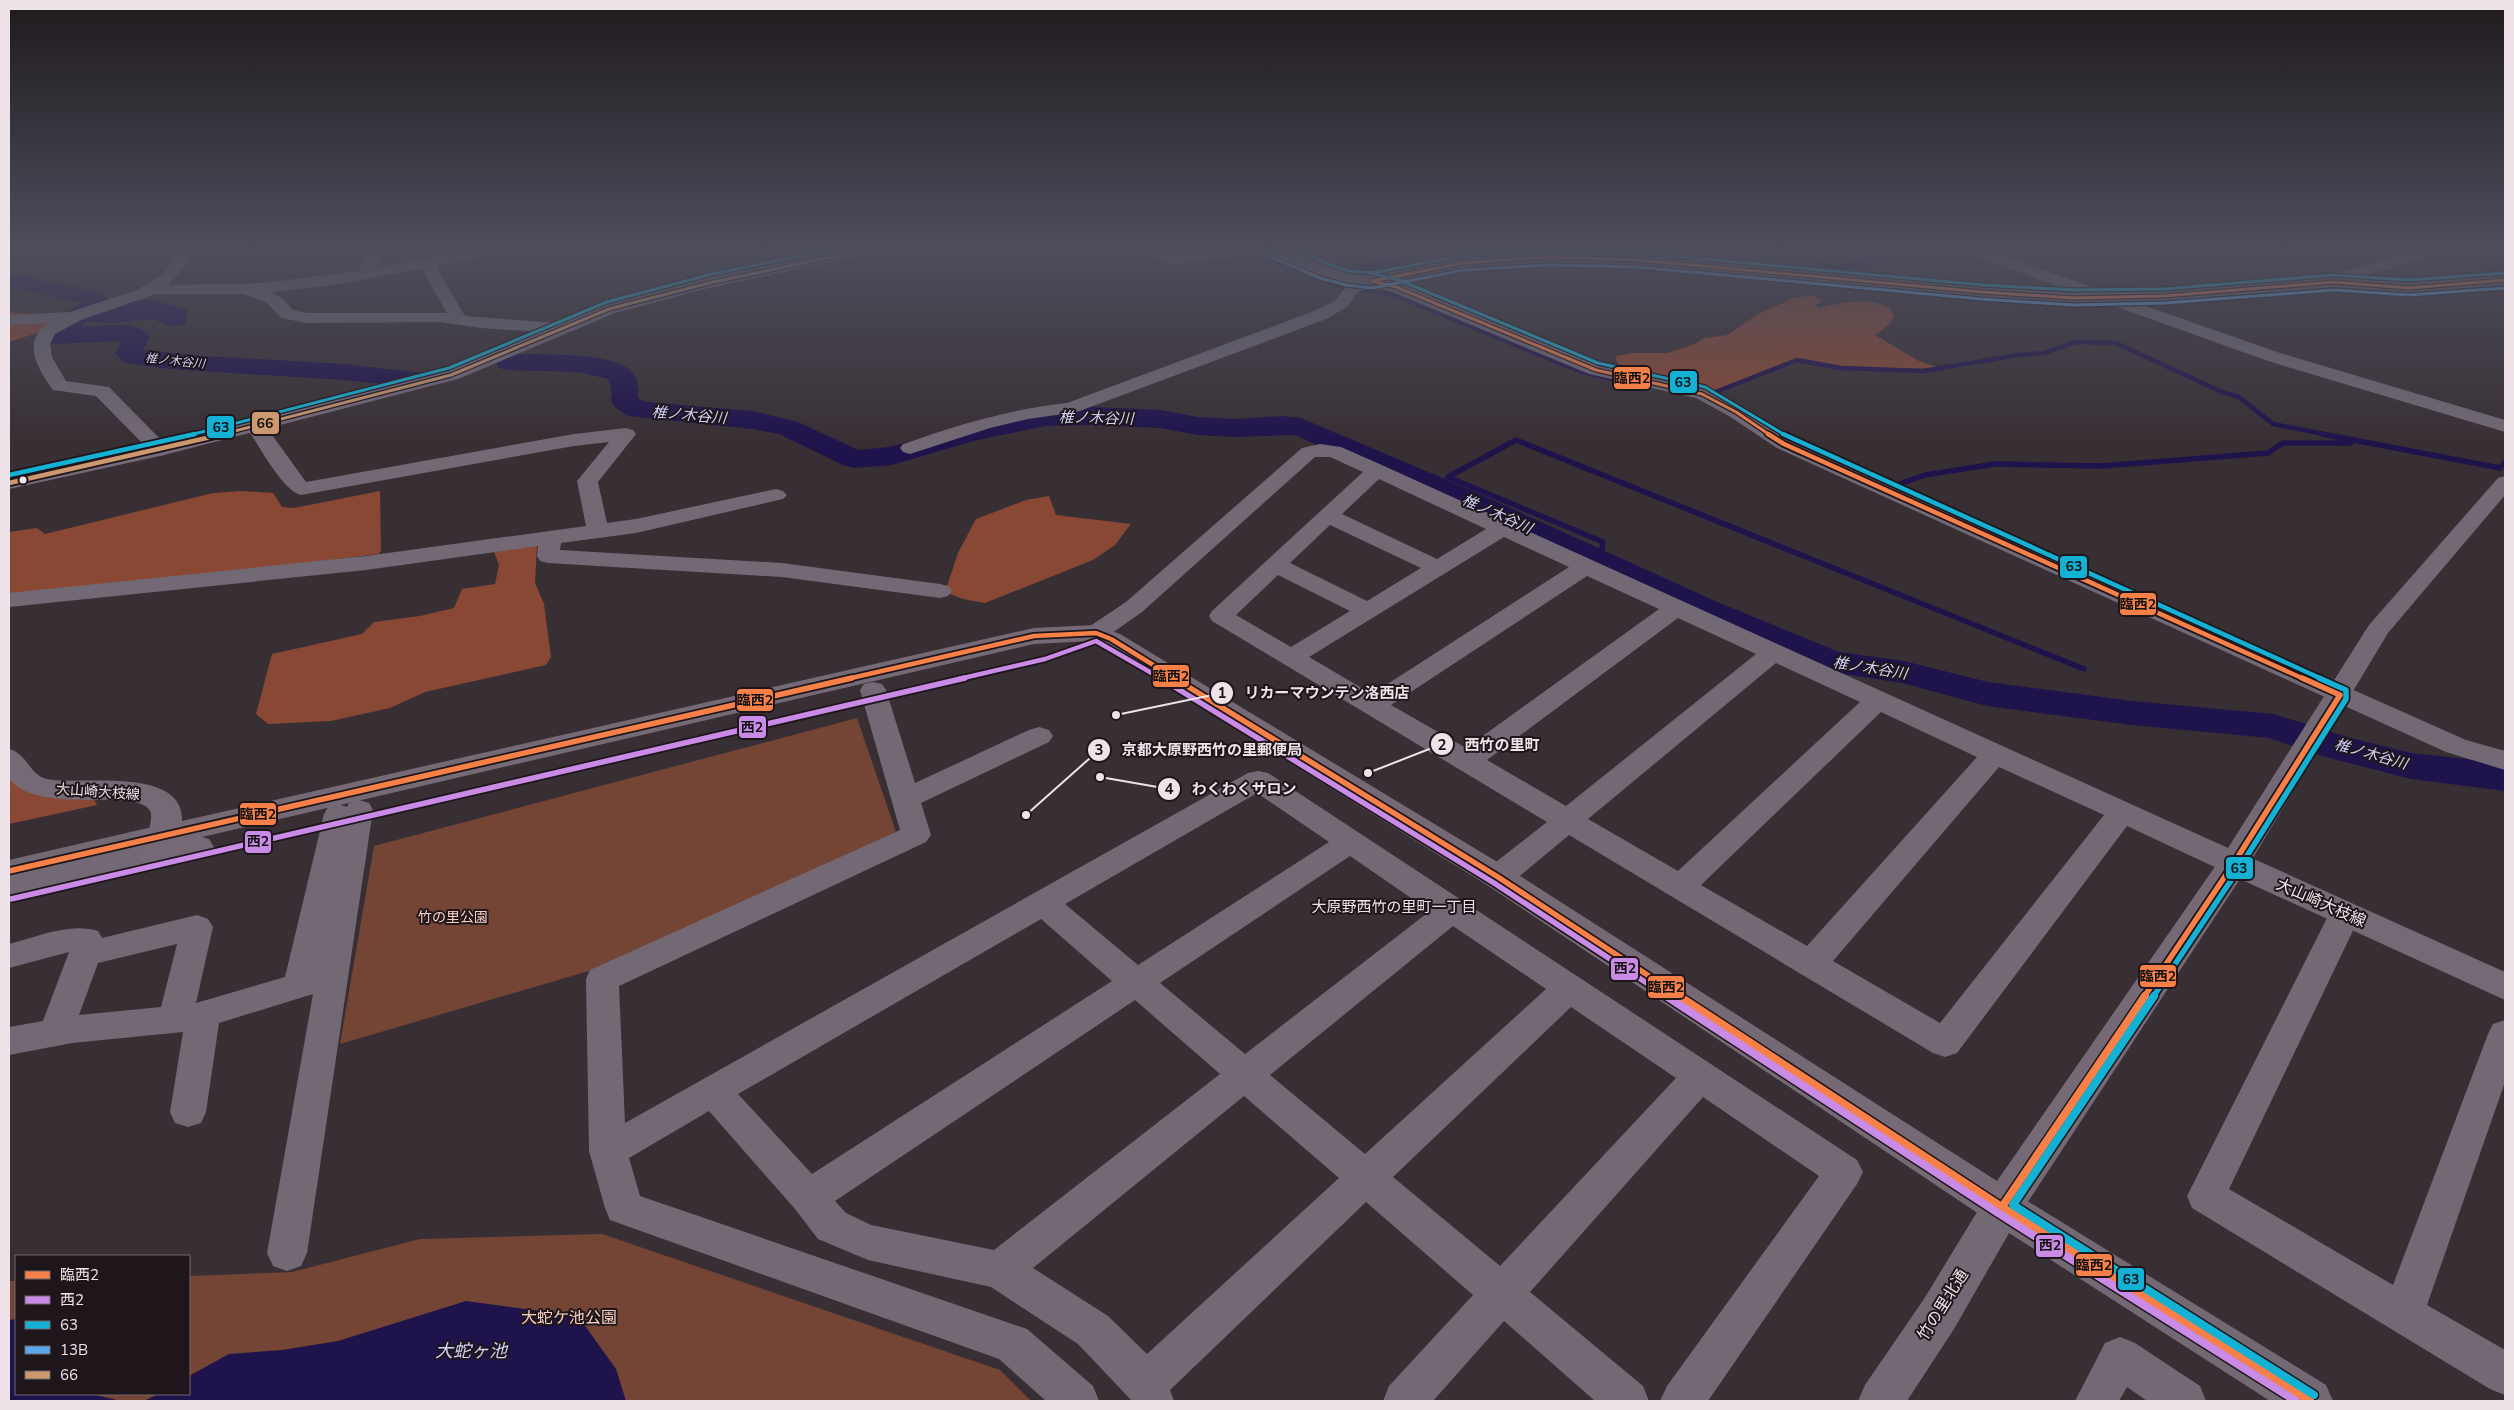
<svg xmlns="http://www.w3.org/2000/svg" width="2514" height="1410" font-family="'Nunito Sans','Noto Sans JP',sans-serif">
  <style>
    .built { fill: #45313d }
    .green { fill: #744435 }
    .forest { fill: #894834 }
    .water { fill: #1f134c }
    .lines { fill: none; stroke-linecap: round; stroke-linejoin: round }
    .stream-far1 { stroke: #1f134c; stroke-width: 4.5 }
    .stream { stroke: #1f134c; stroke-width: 5.5 }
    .river { fill: #1f134c; fill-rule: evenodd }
    .minor { fill: #736975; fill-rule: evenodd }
    .tertiary { fill: #736975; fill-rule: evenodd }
    .secondary { fill: #766a79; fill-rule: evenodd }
    .primary { fill: #746975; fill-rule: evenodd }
    .bus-1-far3-casing { stroke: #1e161b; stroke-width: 5.5 }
    .bus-1-far2-casing { stroke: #1e161b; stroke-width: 8 }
    .bus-1-far1-casing { stroke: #1e161b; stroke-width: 9 }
    .bus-1-casing { stroke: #1e161b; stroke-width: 11 }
    .bus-2-far2-casing { stroke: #1e161b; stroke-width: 8 }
    .bus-2-far1-casing { stroke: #1e161b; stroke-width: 9 }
    .bus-2-casing { stroke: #1e161b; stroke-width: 11 }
    .bus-3-far3-casing { stroke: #1e161b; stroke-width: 5.5 }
    .bus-3-far2-casing { stroke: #1e161b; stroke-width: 8 }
    .bus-3-far1-casing { stroke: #1e161b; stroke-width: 9 }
    .bus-3-casing { stroke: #1e161b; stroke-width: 11 }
    .bus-4-casing { stroke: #1e161b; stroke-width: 5.5 }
    .bus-5-far1-casing { stroke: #1e161b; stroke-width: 5.5 }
    .bus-5-casing { stroke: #1e161b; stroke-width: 8 }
    .bus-1-far3 { stroke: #f78048; stroke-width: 3 }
    .bus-1-far2 { stroke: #f78048; stroke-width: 4.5 }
    .bus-1-far1 { stroke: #f78048; stroke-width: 5.5 }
    .bus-1 { stroke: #f78048; stroke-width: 8 }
    .bus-2-far2 { stroke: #ca8be6; stroke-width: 4.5 }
    .bus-2-far1 { stroke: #ca8be6; stroke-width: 5.5 }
    .bus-2 { stroke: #ca8be6; stroke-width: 8 }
    .bus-3-far3 { stroke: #13b2d5; stroke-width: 3 }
    .bus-3-far2 { stroke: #13b2d5; stroke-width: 4.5 }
    .bus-3-far1 { stroke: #13b2d5; stroke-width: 5.5 }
    .bus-3 { stroke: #13b2d5; stroke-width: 8 }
    .bus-4 { stroke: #5aa8eb; stroke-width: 3 }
    .bus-5-far1 { stroke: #cd976f; stroke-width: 3 }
    .bus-5 { stroke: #cd976f; stroke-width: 4.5 }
    .bus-dot { fill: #eee3e9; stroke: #1e161b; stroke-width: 2 }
    .labels { text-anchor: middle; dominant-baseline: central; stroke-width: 4; stroke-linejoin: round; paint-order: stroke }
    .far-water-label { font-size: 12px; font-style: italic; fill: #d0d1f8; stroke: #1e161b }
    .street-label { font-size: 14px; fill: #eee3e9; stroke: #1e161b }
    .park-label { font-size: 14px; fill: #fcd0c1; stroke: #1e161b }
    .water-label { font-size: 15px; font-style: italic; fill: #d0d1f8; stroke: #1e161b }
    .neighbourhood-label { font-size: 15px; fill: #eee3e9; stroke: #1e161b }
    .near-street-label { font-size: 16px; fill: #eee3e9; stroke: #1e161b }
    .near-park-label { font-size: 16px; fill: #fcd0c1; stroke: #1e161b }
    .near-water-label { font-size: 18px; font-style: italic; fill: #d0d1f8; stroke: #1e161b }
    .leader { fill: none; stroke: #eee3e9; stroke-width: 2 }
    .callout-dot { fill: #eee3e9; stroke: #1e161b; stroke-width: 2 }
    .mark-label { font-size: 15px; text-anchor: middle; font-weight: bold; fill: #111 }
    .callout-label { font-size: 15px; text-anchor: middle; font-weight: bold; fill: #eee3e9; stroke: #1e161b; stroke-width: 4; stroke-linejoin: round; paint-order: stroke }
    .line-badge { stroke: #1e161b; stroke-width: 2 }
    .pale-badge-label { font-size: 14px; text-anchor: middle; font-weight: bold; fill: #111 }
  </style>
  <rect width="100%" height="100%" fill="#382f34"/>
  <path class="built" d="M1274,247H1409L1402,249L1432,265L1393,272L1363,275L1344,273L1309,264Z"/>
  <g class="green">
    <path d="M1280,247H1373L1365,249L1369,254L1318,263Z"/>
    <path d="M857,718L896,832L599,968L340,1044L374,846Z"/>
    <path d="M602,1234L1000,1370L1031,1401H9V1281H16V1394H189V1276L292,1272L420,1239Z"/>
  </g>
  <g class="forest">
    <path d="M1813,295L1823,301L1815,305L1819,308C1844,302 1867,297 1890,308L1894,316L1889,325L1875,335L1917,360L1936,367L1923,369L1835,366L1797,358L1713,392L1620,369L1615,356L1634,353H1668L1695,344L1704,338L1728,335L1758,314L1794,298Z"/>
    <path d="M9,312L66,317L40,332L9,342Z"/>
    <path d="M241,491L273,493L282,507L294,508L380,491L381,550L379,554L9,599V532L37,528L45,534L213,493Z"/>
    <path d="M1049,496L1056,515L1131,524L1115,545L1093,560L985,603L963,599L945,592L958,553L976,519L1026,500Z"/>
    <path d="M537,545L535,583L544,604L551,657L546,665L425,692L390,708L331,721L268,724L256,714L272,654L362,634L374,622L420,616L454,608L462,589L495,584L499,565L494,552Z"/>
    <path d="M9,770L18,781L19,788L92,796L97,805L9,824Z"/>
  </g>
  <g class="water">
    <path d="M1393,258L1403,265L1360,272L1351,265Z"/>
    <path d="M154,300L187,310L185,325L170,326L151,319L111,323L86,321C106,304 128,301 154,300Z"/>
    <path d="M466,1301L578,1316L616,1369L626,1401H144L158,1394H189V1376L229,1354L282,1350L338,1341Z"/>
    <path d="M16,1319V1394H91L121,1401H9V1320Z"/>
  </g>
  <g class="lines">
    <g class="stream-far1">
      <path d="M1783,247L1837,269L1843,276"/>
      <path d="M2333,247L2374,259"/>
      <path d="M1258,253L1342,287L1394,295L1579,371L1638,385"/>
      <path d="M1837,269L1899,252L1903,247"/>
      <path d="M1705,392L1713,393L1797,360L1841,368L1923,371L2018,355L2044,353L2076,342L2116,343L2222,392L2239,397L2273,424L2329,435"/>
    </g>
    <g class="stream">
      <path d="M2322,434L2500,468L2505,462"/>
      <path d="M1897,485L1925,475L1995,464L2102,466L2268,453L2283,443H2351"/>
      <path d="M1600,560L1603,542L1448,477L1516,440L2084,669"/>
    </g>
    <g class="river">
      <path d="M9,273L102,293L109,301L81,327C101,327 136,318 150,337L143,350L204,356L344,364L423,373L427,379L423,385L413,387L344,380L169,369L125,363L115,353L122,341L53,344L44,341L39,333C45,325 70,311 80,303L9,287Z"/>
      <path d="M508,354C533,354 613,352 630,370C638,378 639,387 638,398L645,402L753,411L798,422L858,450L890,447L971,424L1046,408L1094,407L1160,410L1198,417L1235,419L1282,416L1301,418L1473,491L1715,601L1839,652L1904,661L1988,682L2132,701L2274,714L2347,737L2411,753L2505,763V791L2411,779L2322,756L2269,738L2132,725L1987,706L1902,683L1818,670L1691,615L1295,435L1235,437L1198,435L1160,428L1094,425L1046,426L977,440L892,465L854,468L843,465L779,434L753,429L629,416C599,400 619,400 608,379L579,372L508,370L499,368L495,362L499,356Z"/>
    </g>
    <g class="minor">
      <path d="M183,247L188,249L192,256L169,285L262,283L359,271L369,247H384L375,268L484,247H512L510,250L505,252L436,266L465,316L556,323L562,324L565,328L562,332L556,333L481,328L440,322L307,323L281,318L266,302L244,294H155L81,320L55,334L50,344L52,357L66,381L109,387L167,446L170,450L167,454L160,456L153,454L96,396L53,390C38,369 20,341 49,323L9,325V315L70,312L137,290L161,276L176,256L178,249ZM422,269L447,313H307L293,310L282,298L271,292L332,285Z"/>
      <path d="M1136,247H1155L1174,255L1201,249L1278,247L1281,250L1273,255L1202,259L1172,265L1138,250Z"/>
      <path d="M1648,247H1662L1668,262L1665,265H1655Z"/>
      <path d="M1955,247H1977L2280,353L2505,420V432L2268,361L1958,250Z"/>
      <path d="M2429,247H2452L2449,250L2392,268L2341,281L2340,285H2328L2324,278L2326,275L2382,261Z"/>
      <path d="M1372,276L1380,281L1378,284L1358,292L1347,307L1326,319L1077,412L1028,419L990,428L910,454L903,452L900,448L903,444C957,425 1010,409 1067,403L1314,311L1335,301L1346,286Z"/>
      <path d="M255,419L262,421L306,482L574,434L626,428L633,430L636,434L598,482L607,523L636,519L776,489L783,491L787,495L783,499L636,533L561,543L560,550L782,563L940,584L948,586L952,591L948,596L940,598L782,577L548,563L540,561L537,556L538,546L366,570L9,607V593L366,556L586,526L577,481L609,442L574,446L301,495C282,491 257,442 245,425L248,421Z"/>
      <path d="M1320,444L1341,447L1384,466L2228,848L2369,625L2498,478L2505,476V495L2388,633L2245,871L2234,874L2223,871L2127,826L1957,1053L1945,1057L1933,1053L1569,835L1509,885L1498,888L1487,885L1483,877L1487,869L1547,822L1212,621L1209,616L1212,611L1363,472L1330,457H1315L1142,612L1105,638L1096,640L1087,638L1084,633L1087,628L1126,602L1302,448ZM1379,479L1486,529L1437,559L1342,514ZM1330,525L1421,568L1367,601L1290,563ZM1504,537L1569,567L1372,694L1309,657ZM1278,575L1350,611L1291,647L1236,615ZM1587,576L1659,609L1466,748L1391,705ZM1678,618L1756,654L1566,806L1487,760ZM1776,663L1860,702L1678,871L1588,819ZM1881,712L1977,757L1807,946L1701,885ZM1999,767L2104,815L1940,1023L1833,961Z"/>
      <path d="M873,682L882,684L886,690L915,783L1029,730L1039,727L1049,730L1053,736L1049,742L921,803L931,835L926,842L619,986L625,1123L1248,773L1258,771L1268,773L1857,1160L1863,1172L1857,1184L1708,1401H1660L1667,1386L1819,1176L1703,1097L1530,1292L1643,1386L1649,1401H1595L1504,1321L1433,1401H1383L1389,1386L1473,1295L1366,1202L1170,1390L1174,1401H1132L1078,1344L991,1287L868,1260L818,1239L795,1209L709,1111L629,1158L640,1196L1027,1329L1093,1386L1099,1401H1046L999,1359L610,1220L605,1208L589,1151L586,979L590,970L900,830L860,690L864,684ZM1257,793L1329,842L1138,965L1065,904ZM1350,856L1430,911L1245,1054L1160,983ZM1041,919L1112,981L812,1174L738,1094ZM1453,926L1546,989L1365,1154L1270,1075ZM1135,1000L1220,1074L994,1250L871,1225L846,1213L835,1201ZM1571,1007L1676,1078L1500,1266L1393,1177ZM1244,1096L1339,1178L1147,1354L1108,1316L1033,1268Z"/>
      <path d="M359,800L369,803L373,810L307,1253L301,1266L287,1271L273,1266L267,1253L313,994L219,1023L206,1112L201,1123L188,1127L175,1123L170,1112L183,1032L72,1043L9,1055V1027L43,1021L69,952L9,968V944C37,937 70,922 98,931L102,938L197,915L208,919L213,927L196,1003L285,977L324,814L328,807L338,804L347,807L349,803ZM177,944L161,1007L79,1015L98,963Z"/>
      <path d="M2345,902L2356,906L2361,914L2229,1189L2393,1285L2488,1034L2493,1024L2505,1020V1082L2427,1305L2505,1350V1395L2490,1389L2192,1208L2187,1196L2329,914L2334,906Z"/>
      <path d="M2120,1337L2135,1343L2200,1386L2206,1401H2147L2127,1387L2119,1401H2075L2105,1343Z"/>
    </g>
    <g class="tertiary">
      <path d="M1372,276L1402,283L1602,366L1709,390L1743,408L1791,440L2466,740L2505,751V770L2446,752L1777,448L1729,416L1696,398L1589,374L1390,291L1366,285L1364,281L1366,277Z"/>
      <path d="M161,825L172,828L176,836L172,844L150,849L157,851L162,859L157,867L9,904V860Z"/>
      <path d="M2002,1189L2016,1194L2326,1385L2333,1401H2270L2009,1233L1954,1329L1907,1401H1858L1865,1385L1924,1299L1988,1194Z"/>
    </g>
    <g class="secondary">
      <path d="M858,247H887L879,252L709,288L615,313L458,379L160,456L9,489V477L159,444L444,371C498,352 548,323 602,306C686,279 773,265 858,247Z"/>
      <path d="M1259,247H1280L1328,268L1372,276L1463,258L1547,252L1637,255L1982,287L2074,293L2164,291L2334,277L2409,283L2505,275V285L2409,293L2334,287L2164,301L2074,303L1982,297L1637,265L1547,262L1463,268L1372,286L1347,283L1316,274L1261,250Z"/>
    </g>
    <path class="primary" d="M1096,625L1120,634L1509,869L1997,1181L2223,855L2234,852L2245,855L2505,972V1000L2240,879L2016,1220L2002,1225L1988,1220L1487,885L1093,641L1034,644L202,837L209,839L214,847L209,855L153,868L142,865L137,857C142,849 155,820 150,811C136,786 41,817 9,779V749C28,754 29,775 47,779C78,786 184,765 182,821L1034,628Z"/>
    <g class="bus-1-far3-casing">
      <g id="bus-1-far3">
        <path d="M1372,281L1396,287L1596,370L1702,394L1736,412L1770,435"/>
        <path d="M1372,281L1463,263L1547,257L1637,260L1982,292L2074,298L2164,296L2334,282L2409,288L2505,280"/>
      </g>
    </g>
    <g class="bus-1-far2-casing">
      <g id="bus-1-far2">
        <path d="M1768,434L1784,444L2304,679"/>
        <path d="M847,679L1034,636L1096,633L1111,639L1176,679"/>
      </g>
    </g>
    <g class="bus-1-far1-casing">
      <g id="bus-1-far1">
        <path d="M1174,678L1498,877L1681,997"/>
        <path d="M9,871L852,678"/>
        <path d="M2144,997L2234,863L2340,695L2302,678"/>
      </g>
    </g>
    <g class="bus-1-casing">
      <g id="bus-1">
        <path d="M1679,996L2002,1207L2310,1401"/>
        <path d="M2002,1207L2145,996"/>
      </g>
    </g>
    <g class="bus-2-far2-casing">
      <path id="bus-2-far2" d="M959,679L1045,659L1096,641L1162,679"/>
    </g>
    <g class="bus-2-far1-casing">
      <g id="bus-2-far1">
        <path d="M1160,678L1494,883L1668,997"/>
        <path d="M11,899L965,678"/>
      </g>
    </g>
    <g class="bus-2-casing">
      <path id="bus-2" d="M1666,996L1998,1213L2296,1401"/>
    </g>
    <g class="bus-3-far3-casing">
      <g id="bus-3-far3">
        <path d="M1285,247L1348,271L1372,273L1462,256L1547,250L1638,253L1983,285L2074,290L2164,289L2333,275L2409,280L2504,273"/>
        <path d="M1374,274L1399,280L1598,363L1705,387L1785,435"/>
        <path d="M190,435L449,368L607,302L708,275L845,247"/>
      </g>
    </g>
    <g class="bus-3-far2-casing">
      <g id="bus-3-far2">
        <path d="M1783,434L2322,679"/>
        <path d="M9,475L195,434"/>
      </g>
    </g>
    <g class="bus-3-far1-casing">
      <path id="bus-3-far1" d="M2153,997L2240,867L2346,699V690L2319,678"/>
    </g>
    <g class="bus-3-casing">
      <path id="bus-3" d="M2154,996L2013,1205L2314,1395"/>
    </g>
    <g class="bus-4-casing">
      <path id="bus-4" d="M1264,254L1320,278L1346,285L1372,288L1464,270L1547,265L1637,267L1981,299L2074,305L2165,303L2334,290L2409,295L2505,288"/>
    </g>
    <g class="bus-5-far1-casing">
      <path id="bus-5-far1" d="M219,435L451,375L609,309L709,283L879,247"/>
    </g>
    <g class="bus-5-casing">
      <path id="bus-5" d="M9,483L224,434"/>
    </g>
    <use href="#bus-1-far3" class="bus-1-far3"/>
    <use href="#bus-1-far2" class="bus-1-far2"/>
    <use href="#bus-1-far1" class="bus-1-far1"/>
    <use href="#bus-1" class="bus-1"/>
    <use href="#bus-2-far2" class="bus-2-far2"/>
    <use href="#bus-2-far1" class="bus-2-far1"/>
    <use href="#bus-2" class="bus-2"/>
    <use href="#bus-3-far3" class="bus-3-far3"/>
    <use href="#bus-3-far2" class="bus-3-far2"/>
    <use href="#bus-3-far1" class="bus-3-far1"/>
    <use href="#bus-3" class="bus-3"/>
    <use href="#bus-4" class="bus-4"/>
    <use href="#bus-5-far1" class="bus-5-far1"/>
    <use href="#bus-5" class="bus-5"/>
  </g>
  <linearGradient id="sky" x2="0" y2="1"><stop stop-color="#1f1a1d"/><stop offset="0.56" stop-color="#4d4d5c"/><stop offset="1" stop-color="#4d4d5c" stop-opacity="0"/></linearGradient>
  <rect width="2514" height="444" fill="url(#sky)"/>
  <circle class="bus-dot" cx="23" cy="480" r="4.5"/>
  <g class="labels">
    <g class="far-water-label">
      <text transform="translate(175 361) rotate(6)">椎ノ木谷川</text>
    </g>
    <g class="street-label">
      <text transform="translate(98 792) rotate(4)">大山崎大枝線</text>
    </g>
    <g class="park-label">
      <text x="453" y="917">竹の里公園</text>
    </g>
    <g class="water-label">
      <text transform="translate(689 415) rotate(5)">椎ノ木谷川</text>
      <text transform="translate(1096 418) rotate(1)">椎ノ木谷川</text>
      <text transform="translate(1497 514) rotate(24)">椎ノ木谷川</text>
      <text transform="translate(1870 668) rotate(9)">椎ノ木谷川</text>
      <text transform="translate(2371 754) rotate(16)">椎ノ木谷川</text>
    </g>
    <g class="neighbourhood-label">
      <text x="1394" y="907">大原野西竹の里町一丁目</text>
    </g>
    <g class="near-street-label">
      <text transform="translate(2321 903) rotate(24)">大山崎大枝線</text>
      <text transform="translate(1943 1305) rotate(-58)">竹の里北通</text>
    </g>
    <g class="near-park-label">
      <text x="569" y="1318">大蛇ケ池公園</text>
    </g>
    <g class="near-water-label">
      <text x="471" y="1351">大蛇ヶ池</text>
    </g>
  </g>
  <path class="leader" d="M1116 715L1222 693M1368 773L1442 744M1026 815L1099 750M1100 777L1169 789"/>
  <g class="callout-dot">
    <circle cx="1116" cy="715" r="5"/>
    <circle cx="1368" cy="773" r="5"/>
    <circle cx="1026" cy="815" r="5"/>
    <circle cx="1100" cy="777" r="5"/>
    <circle cx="1222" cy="693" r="12"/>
    <circle cx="1442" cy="744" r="12"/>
    <circle cx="1099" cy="750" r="12"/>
    <circle cx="1169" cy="789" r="12"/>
  </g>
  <g class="mark-label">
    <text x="1222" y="698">1</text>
    <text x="1442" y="750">2</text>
    <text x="1099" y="755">3</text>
    <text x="1169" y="794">4</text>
  </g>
  <g class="callout-label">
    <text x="1327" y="698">リカーマウンテン洛西店</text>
    <text x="1502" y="750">西竹の里町</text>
    <text x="1212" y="755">京都大原野西竹の里郵便局</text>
    <text x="1244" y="794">わくわくサロン</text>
  </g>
  <g class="line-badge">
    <rect x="1613" y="366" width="38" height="24" rx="5" fill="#f78048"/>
    <rect x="1669" y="370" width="29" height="24" rx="5" fill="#13b2d5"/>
    <rect x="251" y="411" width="29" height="24" rx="5" fill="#cd976f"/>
    <rect x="206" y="415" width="29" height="24" rx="5" fill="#13b2d5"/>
    <rect x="2059" y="555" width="29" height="24" rx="5" fill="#13b2d5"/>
    <rect x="2119" y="592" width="38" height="24" rx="5" fill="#f78048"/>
    <rect x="1152" y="664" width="38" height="24" rx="5" fill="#f78048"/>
    <rect x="736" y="688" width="38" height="24" rx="5" fill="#f78048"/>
    <rect x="738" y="715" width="29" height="24" rx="5" fill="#ca8be6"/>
    <rect x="239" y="802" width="38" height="24" rx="5" fill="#f78048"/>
    <rect x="244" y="830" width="28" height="24" rx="5" fill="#ca8be6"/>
    <rect x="2225" y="856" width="29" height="24" rx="5" fill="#13b2d5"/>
    <rect x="1610" y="957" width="29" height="24" rx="5" fill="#ca8be6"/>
    <rect x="2139" y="964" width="38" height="24" rx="5" fill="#f78048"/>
    <rect x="1647" y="975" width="38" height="24" rx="5" fill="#f78048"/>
    <rect x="2035" y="1234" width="29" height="24" rx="5" fill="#ca8be6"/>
    <rect x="2075" y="1253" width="38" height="24" rx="5" fill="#f78048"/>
    <rect x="2117" y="1267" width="28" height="24" rx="5" fill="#13b2d5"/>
  </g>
  <g class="pale-badge-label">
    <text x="1632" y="383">臨西2</text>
    <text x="1683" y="387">63</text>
    <text x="265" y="428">66</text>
    <text x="221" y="432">63</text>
    <text x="2074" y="571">63</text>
    <text x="2138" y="609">臨西2</text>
    <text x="1171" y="681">臨西2</text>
    <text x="755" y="705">臨西2</text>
    <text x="752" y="732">西2</text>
    <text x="258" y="819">臨西2</text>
    <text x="258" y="846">西2</text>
    <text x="2239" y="873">63</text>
    <text x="1625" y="973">西2</text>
    <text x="2158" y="981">臨西2</text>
    <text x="1666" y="992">臨西2</text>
    <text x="2050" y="1250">西2</text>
    <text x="2094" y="1270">臨西2</text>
    <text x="2131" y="1284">63</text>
  </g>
  <rect width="2514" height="1410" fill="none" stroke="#eee3e9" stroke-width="20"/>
  <rect x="15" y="1255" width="175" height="140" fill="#1e161b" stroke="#71686d"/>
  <rect x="25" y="1271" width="25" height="8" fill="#f78048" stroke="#71686d"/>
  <text x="60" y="1280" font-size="15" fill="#eee3e9">臨西2</text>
  <rect x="25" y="1296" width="25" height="8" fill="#ca8be6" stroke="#71686d"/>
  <text x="60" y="1305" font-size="15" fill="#eee3e9">西2</text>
  <rect x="25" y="1321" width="25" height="8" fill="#13b2d5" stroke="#71686d"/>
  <text x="60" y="1330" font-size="15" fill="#eee3e9">63</text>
  <rect x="25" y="1346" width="25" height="8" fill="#5aa8eb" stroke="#71686d"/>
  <text x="60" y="1355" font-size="15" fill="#eee3e9">13B</text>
  <rect x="25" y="1371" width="25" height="8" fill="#cd976f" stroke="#71686d"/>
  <text x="60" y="1380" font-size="15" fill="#eee3e9">66</text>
</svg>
